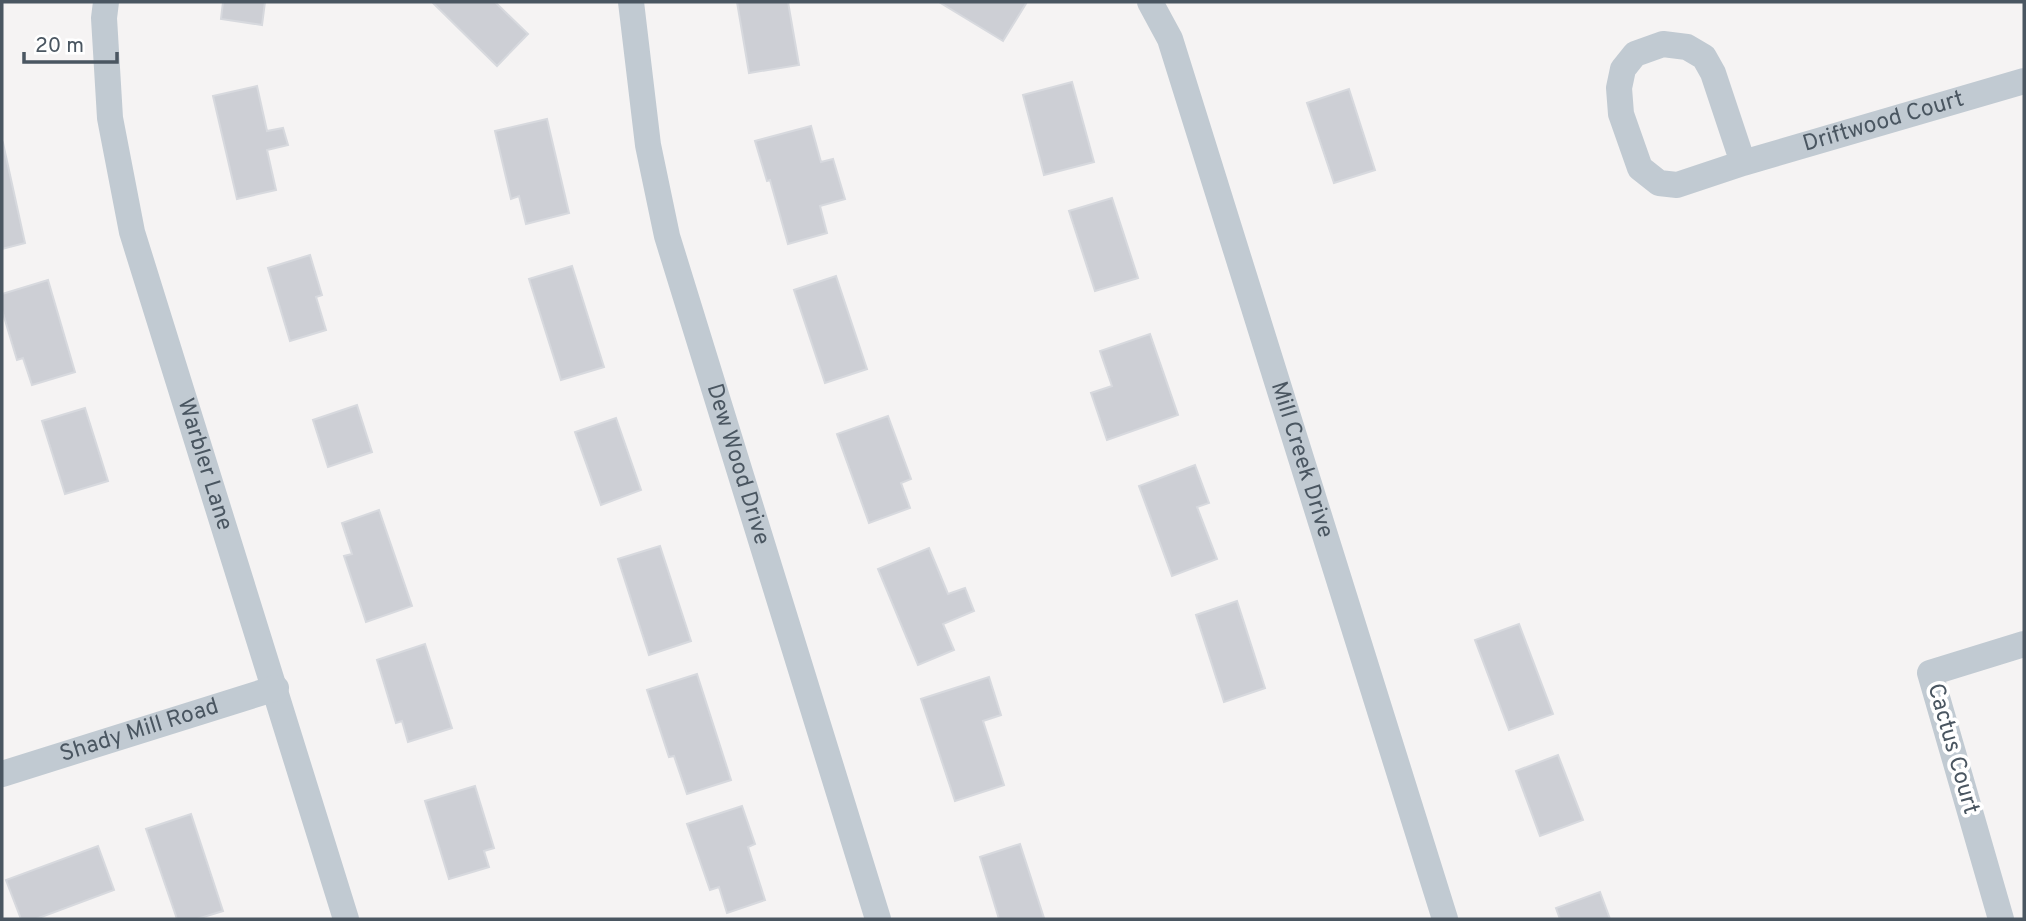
<svg xmlns="http://www.w3.org/2000/svg" width="2026" height="921" font-family="Overpass,sans-serif">
  <style>
    .building { fill: #cdcfd5; stroke: #d7d9de; stroke-width: 2 }
    .lines { fill: none; stroke-linecap: round; stroke-linejoin: round }
    .street { stroke: #c1cad2; stroke-width: 26 }
    .labels { text-anchor: middle; dominant-baseline: central; stroke-width: 7; stroke-linejoin: round; paint-order: stroke }
    .street-label { font-size: 23px; fill: #4a5661; stroke: #fff }
  </style>
  <rect width="100%" height="100%" fill="#f5f3f3"/>
  <g class="building">
    <path d="M223,2H265L262,25L221,19Z"/>
    <path d="M432,2H495L528,34L497,66Z"/>
    <path d="M737,2H788L799,65L749,73Z"/>
    <path d="M939,2H1027L1003,41Z"/>
    <path d="M1072,82L1094,162L1044,175L1023,95Z"/>
    <path d="M257,86L267,131L283,128L288,145L267,150L276,190L237,199L213,96Z"/>
    <path d="M1349,89L1375,170L1334,183L1307,103Z"/>
    <path d="M547,119L569,213L526,224L519,196L511,199L495,131Z"/>
    <path d="M811,126L821,162L833,159L845,199L820,206L827,233L788,244L770,180L767,181L755,141Z"/>
    <path d="M3,143L25,243L2,249V144Z"/>
    <path d="M1112,198L1138,278L1095,291L1069,211Z"/>
    <path d="M310,255L322,295L316,297L326,330L290,341L268,268Z"/>
    <path d="M572,266L604,367L561,380L529,279Z"/>
    <path d="M836,276L867,369L825,383L794,290Z"/>
    <path d="M48,280L75,372L32,385L23,358L17,360L2,310V294Z"/>
    <path d="M1150,334L1178,415L1107,440L1091,393L1112,386L1100,351Z"/>
    <path d="M357,405L372,452L328,467L313,420Z"/>
    <path d="M85,408L108,481L65,494L42,421Z"/>
    <path d="M888,416L911,479L901,483L910,508L869,523L837,434Z"/>
    <path d="M616,418L641,490L601,505L575,432Z"/>
    <path d="M1195,465L1209,503L1197,507L1217,559L1172,576L1139,486Z"/>
    <path d="M379,510L412,606L366,622L344,556L352,554L342,523Z"/>
    <path d="M660,546L691,641L649,655L618,559Z"/>
    <path d="M929,548L948,594L965,588L974,611L943,624L954,650L918,665L878,569Z"/>
    <path d="M1237,601L1265,688L1224,702L1196,615Z"/>
    <path d="M1519,624L1553,714L1509,730L1475,640Z"/>
    <path d="M425,644L452,728L408,742L402,721L396,723L377,660Z"/>
    <path d="M697,674L731,780L687,794L674,756L669,757L647,690Z"/>
    <path d="M989,677L1001,715L983,721L1004,785L955,801L921,699Z"/>
    <path d="M1558,755L1583,820L1540,836L1516,771Z"/>
    <path d="M475,786L494,848L484,851L489,867L449,879L425,801Z"/>
    <path d="M742,806L755,844L748,847L765,900L727,913L719,887L710,890L687,824Z"/>
    <path d="M191,814L223,911L197,919H177L146,829Z"/>
    <path d="M1020,844L1044,918L999,919L980,857Z"/>
    <path d="M98,846L114,890L36,919H21L6,880Z"/>
    <path d="M1600,892L1610,919H1560L1556,908Z"/>
  </g>
  <g class="lines">
    <g class="street">
      <path id="s1" d="M106,2L104,18L110,118L132,232L346,919"/>
      <path id="s2" d="M631,2L648,145L667,236L878,919"/>
      <path id="s3" d="M1150,2L1170,39L1445,919"/>
      <path id="s4" d="M1743,163L1713,73L1704,57L1687,47L1663,44L1635,54L1623,69L1619,88L1621,114L1640,168L1659,183L1677,185L1743,163L2024,81"/>
      <path id="s5" d="M2,774L276,688"/>
      <path d="M2001,919L1930,673L2024,644"/>
    </g>
  </g>
  <g class="labels">
    <g class="street-label">
      <text stroke="none"><textPath href="#s4" startOffset="567">Driftwood Court</textPath></text>
      <text stroke="none"><textPath href="#s3" startOffset="483">Mill Creek Drive</textPath></text>
      <text stroke="none"><textPath href="#s1" startOffset="476">Warbler Lane</textPath></text>
      <text stroke="none"><textPath href="#s2" startOffset="476">Dew Wood Drive</textPath></text>
      <text stroke="none"><textPath href="#s5" startOffset="144">Shady Mill Road</textPath></text>
      <text transform="translate(1952 749) rotate(74)">Cactus Court</text>
    </g>
  </g>
  <rect width="2026" height="921" fill="none" stroke="#4a5661" stroke-width="7"/>
  <path d="M24 52v10h93v-10" fill="none" stroke="#4a5661" stroke-width="3.5"/>
  <text x="35" y="52" font-size="21" fill="#4a5661" stroke="#ffffff" stroke-width="5" paint-order="stroke">20 m</text>
</svg>
